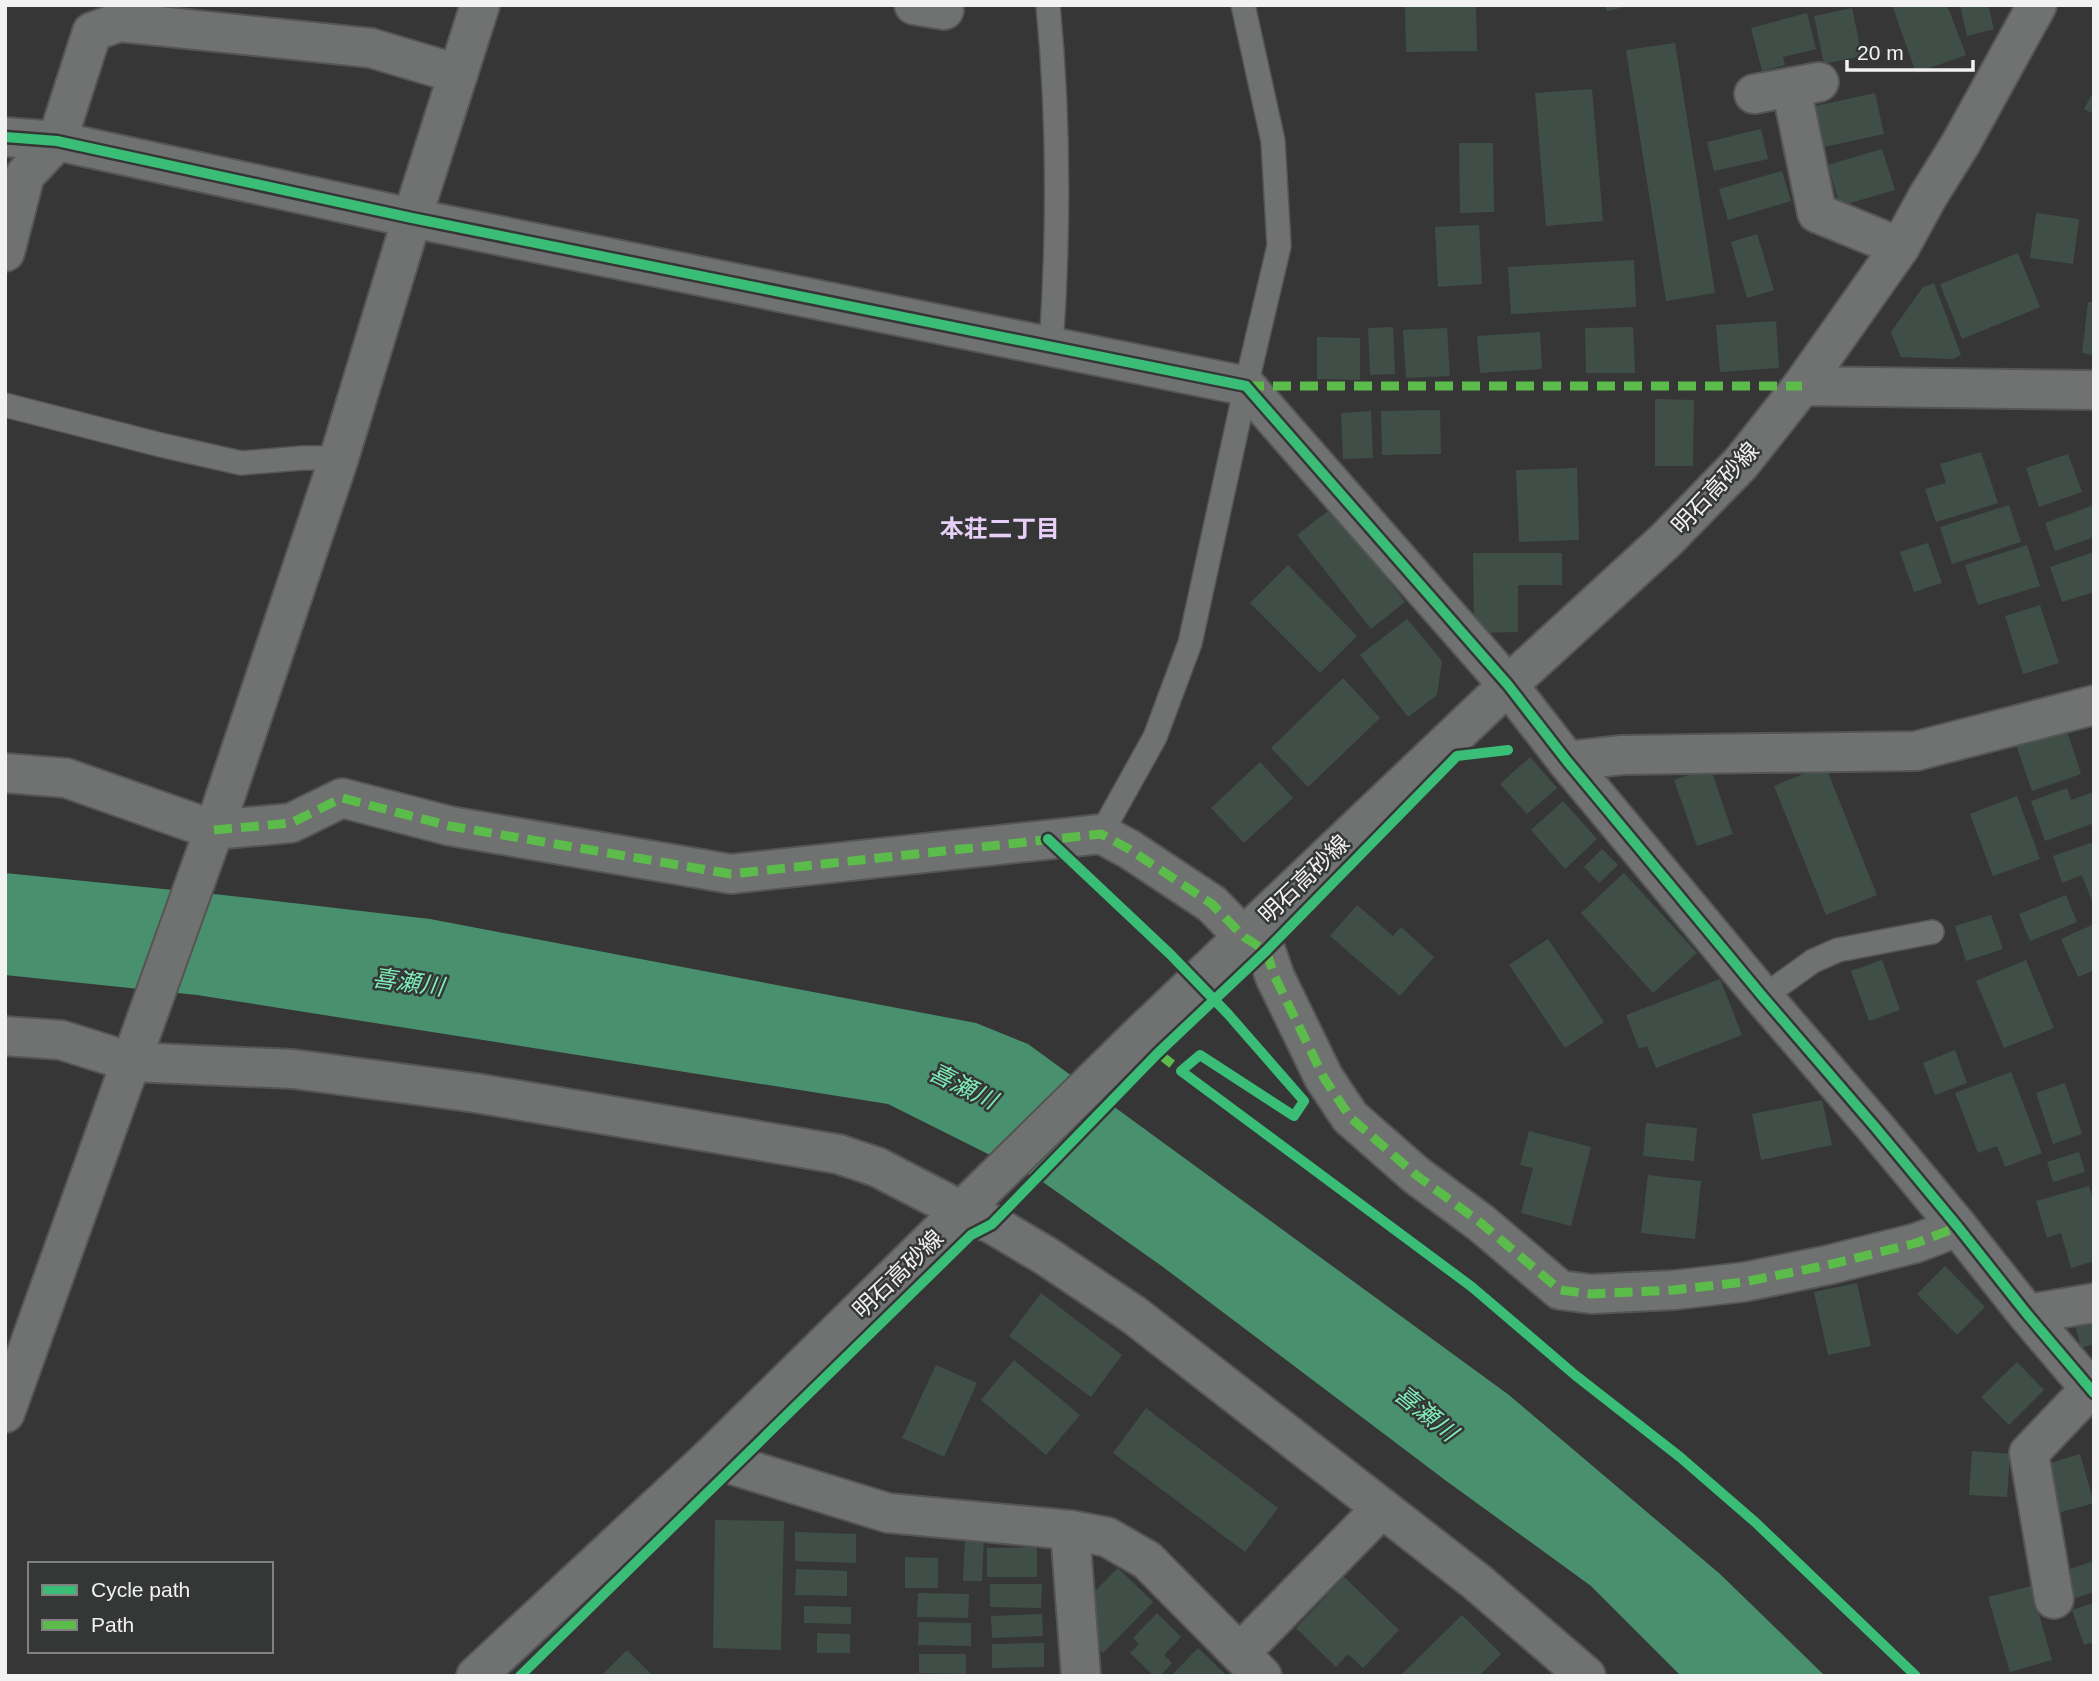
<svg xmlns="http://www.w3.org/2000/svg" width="2099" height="1681" font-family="Arial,'Noto Sans JP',sans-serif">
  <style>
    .water { fill: #48906e }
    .building { fill: #3f4f48 }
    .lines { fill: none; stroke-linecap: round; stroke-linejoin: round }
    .lane-casing { stroke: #545554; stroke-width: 26 }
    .street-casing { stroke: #545554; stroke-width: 42 }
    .secondary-casing { stroke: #545554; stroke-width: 42 }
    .lane { stroke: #707171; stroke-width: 23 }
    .street { stroke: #707171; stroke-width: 38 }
    .secondary { stroke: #707171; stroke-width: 38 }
    .quiet { stroke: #5cbc4b; stroke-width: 9; stroke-dasharray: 18 9; stroke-linecap: butt }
    .cycleway-casing { stroke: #353736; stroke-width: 15 }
    .cycleway { stroke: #3abd76; stroke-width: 10 }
    .labels { text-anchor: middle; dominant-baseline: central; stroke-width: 5; stroke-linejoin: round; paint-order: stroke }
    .street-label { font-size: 23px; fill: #f1f2f1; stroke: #353736 }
    .neighbourhood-label { font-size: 24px; font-weight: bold; fill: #e7cff7; stroke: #353736 }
    .water-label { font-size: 24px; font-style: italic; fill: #7eecb7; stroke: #353736 }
  </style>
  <rect width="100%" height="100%" fill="#363636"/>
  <path class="water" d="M5,873L223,895L430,919L976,1023L1028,1044L1509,1395L1720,1574L1825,1676H1681L1591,1586L1445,1480L1163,1267L1040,1180L888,1104L197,995L5,975Z"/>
  <g class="building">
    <path d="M1405,5H1476L1477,51L1406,52Z"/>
    <path d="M1605,5H1629V6L1607,11Z"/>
    <path d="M1892,5H1947L1966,55L1916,73Z"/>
    <path d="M1960,5H1988L1994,29L1967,36Z"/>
    <path d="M1852,8L1862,56L1824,64L1814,16Z"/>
    <path d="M1807,13L1816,49L1783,57L1785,65L1762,71L1751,28Z"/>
    <path d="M1675,43L1715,293L1666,301L1626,50Z"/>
    <path d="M1592,89L1603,221L1546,226L1535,93Z"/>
    <path d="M2094,91V114L2084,109Z"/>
    <path d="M1875,93L1884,134L1824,147L1815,106Z"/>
    <path d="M1761,129L1768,159L1714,171L1707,142Z"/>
    <path d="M1459,143H1493L1494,212L1460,213Z"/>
    <path d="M1882,149L1895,190L1840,206L1828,165Z"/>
    <path d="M1782,171L1791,201L1728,220L1719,189Z"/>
    <path d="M2036,213L2079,219L2073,264L2030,258Z"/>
    <path d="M1479,225L1482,284L1438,287L1435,227Z"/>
    <path d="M1757,234L1774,290L1747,298L1731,242Z"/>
    <path d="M2018,253L2040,307L1962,339L1940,284Z"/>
    <path d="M1634,260L1636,307L1511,314L1508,267Z"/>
    <path d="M1934,283L1961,355L1953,359L1901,357L1891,332L1923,287Z"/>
    <path d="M2088,302H2094V355L2082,353Z"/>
    <path d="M1776,321L1779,368L1720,372L1716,325Z"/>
    <path d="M1393,327L1395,374L1370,375L1368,328Z"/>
    <path d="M1633,327L1635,373H1586L1585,328Z"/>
    <path d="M1447,328L1450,376L1406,378L1403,330Z"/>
    <path d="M1540,332L1542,369L1480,373L1477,336Z"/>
    <path d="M1317,337L1360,338V380L1317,379Z"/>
    <path d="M1655,399L1694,400L1693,466H1655Z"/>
    <path d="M1440,410L1441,454L1382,455L1381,411Z"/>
    <path d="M1371,411L1373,458L1343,459L1341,413Z"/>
    <path d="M1981,452L1998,503L1936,522L1925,489L1946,483L1940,464Z"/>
    <path d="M2068,454L2082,492L2039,507L2026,468Z"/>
    <path d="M1577,468L1579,540L1519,542L1516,470Z"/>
    <path d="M2009,505L2021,542L1952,564L1940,527Z"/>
    <path d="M2094,505V537L2055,551L2045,523Z"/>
    <path d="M1332,508L1405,602L1371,629L1297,535Z"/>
    <path d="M1928,543L1942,583L1914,592L1900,552Z"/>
    <path d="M2027,545L2040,586L1978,605L1965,565Z"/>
    <path d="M2094,552V592L2062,602L2050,567Z"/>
    <path d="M1473,553H1562V585H1518V632L1474,633Z"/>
    <path d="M1288,565L1357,636L1320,673L1250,603Z"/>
    <path d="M2040,605L2059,663L2023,674L2005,616Z"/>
    <path d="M1407,619L1442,661L1437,695L1408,717L1360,655Z"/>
    <path d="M1343,678L1380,718L1308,787L1271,748Z"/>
    <path d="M2065,725L2081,774L2032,791L2015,742Z"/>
    <path d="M1530,757L1557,788L1527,814L1500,784Z"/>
    <path d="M1260,762L1293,798L1244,843L1211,808Z"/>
    <path d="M1825,765L1877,895L1826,915L1774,786Z"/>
    <path d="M1710,767L1733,834L1697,846L1674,780Z"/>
    <path d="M2067,788L2071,800L2094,792V823L2045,841L2031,801Z"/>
    <path d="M2017,796L2040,859L1993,876L1970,814Z"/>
    <path d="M1563,801L1597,839L1565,869L1531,830Z"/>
    <path d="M2094,842V900L2092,901L2082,875L2062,883L2053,856Z"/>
    <path d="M1602,849L1618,865L1599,883L1584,867Z"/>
    <path d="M1624,873L1697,953L1653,993L1581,913Z"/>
    <path d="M2066,895L2077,922L2030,941L2019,914Z"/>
    <path d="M1357,905L1393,936L1401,927L1434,957L1400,996L1330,936Z"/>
    <path d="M1991,915L2003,949L1966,961L1955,926Z"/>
    <path d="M2094,924V970L2078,977L2061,939Z"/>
    <path d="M1548,939L1604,1022L1565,1048L1509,965Z"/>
    <path d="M1882,960L1900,1010L1869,1021L1851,971Z"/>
    <path d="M2026,960L2054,1028L2004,1048L1976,981Z"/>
    <path d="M1720,979L1742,1035L1656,1068L1647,1046L1639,1049L1626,1015Z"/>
    <path d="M1955,1050L1967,1083L1935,1095L1923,1063Z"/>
    <path d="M2011,1072L2042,1153L2005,1167L1997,1146L1978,1153L1955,1093Z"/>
    <path d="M2065,1083L2082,1134L2053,1144L2036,1093Z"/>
    <path d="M1822,1100L1832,1145L1761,1160L1752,1114Z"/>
    <path d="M1646,1123L1697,1128L1694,1161L1643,1156Z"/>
    <path d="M1529,1131L1591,1147L1571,1226L1521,1213L1533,1168L1520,1165Z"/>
    <path d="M2079,1152L2085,1172L2053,1182L2047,1162Z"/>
    <path d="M1648,1175L1701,1181L1695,1239L1641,1233Z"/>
    <path d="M2089,1186L2094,1202V1261L2071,1268L2061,1233L2047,1238L2036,1201Z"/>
    <path d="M1945,1266L1985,1307L1957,1335L1917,1294Z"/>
    <path d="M1857,1283L1871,1346L1828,1355L1814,1292Z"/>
    <path d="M1041,1293L1122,1355L1091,1397L1009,1336Z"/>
    <path d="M2094,1316V1344L2081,1348L2074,1320Z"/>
    <path d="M1014,1360L1080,1415L1046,1455L981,1400Z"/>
    <path d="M2017,1362L2044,1390L2009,1425L1981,1397Z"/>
    <path d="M936,1365L977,1383L944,1457L902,1438Z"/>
    <path d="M1146,1408L1278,1508L1245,1552L1113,1453Z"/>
    <path d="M1972,1451L2010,1454L2007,1497L1969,1495Z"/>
    <path d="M2080,1454L2094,1503L2058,1513L2044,1465Z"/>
    <path d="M715,1520L784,1521L781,1650L713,1648Z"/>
    <path d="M795,1532L856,1534V1563L795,1561Z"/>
    <path d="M965,1537L984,1538L982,1581H963Z"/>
    <path d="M1037,1547V1577H987V1548Z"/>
    <path d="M905,1557L938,1558V1588H905Z"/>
    <path d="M2094,1561V1592L2072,1599L2064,1571Z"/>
    <path d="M1118,1568L1153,1602L1103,1653L1077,1627L1095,1608L1087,1599Z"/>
    <path d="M796,1569L847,1571V1596L795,1595Z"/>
    <path d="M1344,1577L1399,1630L1363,1668L1348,1654L1336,1667L1296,1628Z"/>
    <path d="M990,1584H1042L1041,1608L990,1607Z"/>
    <path d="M2031,1586L2052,1660L2010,1672L1988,1597Z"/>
    <path d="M918,1593L969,1594L968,1618L917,1617Z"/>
    <path d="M2094,1603V1642L2084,1645L2072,1610Z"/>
    <path d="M804,1606L851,1607V1624L804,1623Z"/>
    <path d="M1157,1613L1181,1637L1164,1655L1172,1663L1160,1676H1154L1130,1653L1139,1644L1133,1638Z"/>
    <path d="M1042,1614L1043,1636L992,1638L991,1616Z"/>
    <path d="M1462,1615L1501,1654L1479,1676H1400Z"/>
    <path d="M919,1622L971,1623V1646L918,1645Z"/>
    <path d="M817,1633L850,1634V1653H817Z"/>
    <path d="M1044,1643V1667L992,1668V1644Z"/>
    <path d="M1198,1648L1224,1673L1221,1676H1171Z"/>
    <path d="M627,1650L653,1676H601Z"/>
    <path d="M919,1654H966V1674L919,1673Z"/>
  </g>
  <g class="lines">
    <g class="lane-casing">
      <g id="lane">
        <path d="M1048,5C1059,119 1059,233 1051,347"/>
        <path d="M5,405L161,445L241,463L302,458H339"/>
        <path d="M1101,834L1155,737L1190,643L1246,386L1279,246L1273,141L1243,5"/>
        <path d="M1763,997L1813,961L1838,950L1932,932"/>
      </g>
    </g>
    <g class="street-casing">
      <g id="street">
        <path d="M914,5L944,10"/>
        <path d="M1791,87L1817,213L1900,247"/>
        <path d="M1754,94L1819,82"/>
        <path d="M5,137L57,141L412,218L1246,386L1508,685L1567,761L1763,997L1875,1127L1958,1227L2027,1314L2094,1393"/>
        <path d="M5,252L25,175L57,141L92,32L119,22L371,48L458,74"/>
        <path d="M1567,761L1622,755L1916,751L2094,705"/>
        <path d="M5,773L66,778L214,830L291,823L342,798L450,826L731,874L1101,834L1129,849L1212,904L1244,937L1266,951L1275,977L1324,1078L1350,1117L1416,1175L1481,1223L1560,1290L1591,1294L1674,1290L1744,1282L1828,1265L1916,1243L1958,1227"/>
        <path d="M5,1036L61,1040L131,1062L293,1069L476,1093L838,1154L877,1167L962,1211L992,1224L1046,1256L1134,1315L1477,1582L1586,1676"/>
        <path d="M2027,1314L2094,1303"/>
        <path d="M5,1413L214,830L339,458L412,218L480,5"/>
        <path d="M710,1458L888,1513L1070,1530L1107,1537L1147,1560L1262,1676"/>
        <path d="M1070,1530L1081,1676"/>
        <path d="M2054,1599L2029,1453L2090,1389"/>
        <path d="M1240,1653L1382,1508"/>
      </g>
    </g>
    <g class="secondary-casing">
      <g id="secondary">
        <path d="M1802,386L2094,390"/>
        <path d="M476,1676L710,1458L1138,1037L1508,685L1666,540L1741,463L1802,386L1900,247L1928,196L1961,143L2037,5"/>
      </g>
    </g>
    <use href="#lane" class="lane"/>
    <use href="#street" class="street"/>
    <use href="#secondary" class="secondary"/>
    <g class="quiet">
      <path d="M1246,386H1802"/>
      <path d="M214,830L291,823L342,798L450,826L731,874L1101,834L1129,849L1212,904L1244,937L1266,951L1275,977L1324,1078L1350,1117L1416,1175L1481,1223L1560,1290L1591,1294L1674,1290L1744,1282L1828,1265L1916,1243L1958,1227"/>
      <path d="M1158,1053L1181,1071"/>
    </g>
    <g class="cycleway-casing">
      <g id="cycleway">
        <path d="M5,137L57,141L412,218L1246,386L1508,685L1567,761L1763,997L1875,1127L1958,1227L2027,1314L2094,1393"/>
        <path d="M1048,839L1171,955L1228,1014L1304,1101L1294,1116L1200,1055L1181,1071L1472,1287L1575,1375L1680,1457L1755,1522L1916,1676"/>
        <path d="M520,1676L971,1235L992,1224L1158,1053L1266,951L1457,756L1508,750"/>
      </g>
    </g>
    <use href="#cycleway" class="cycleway"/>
  </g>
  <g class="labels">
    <g class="street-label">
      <text transform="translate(1715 488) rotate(-47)">明石高砂線</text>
      <text transform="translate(1304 879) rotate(-44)">明石高砂線</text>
      <text transform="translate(898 1274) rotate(-44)">明石高砂線</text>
    </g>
    <g class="neighbourhood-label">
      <text x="1000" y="528">本荘二丁目</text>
    </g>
    <g class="water-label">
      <text transform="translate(408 982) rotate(8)">喜瀬川</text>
      <text transform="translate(963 1086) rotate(26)">喜瀬川</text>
      <text transform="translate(1426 1413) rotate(39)">喜瀬川</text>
    </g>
  </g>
  <rect width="2099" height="1681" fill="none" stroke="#f1f2f1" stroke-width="14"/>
  <rect x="28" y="1562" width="245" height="91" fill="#353736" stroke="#808281" stroke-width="2"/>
  <rect x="42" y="1585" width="35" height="10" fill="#3abd76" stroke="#808281" stroke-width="2"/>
  <text x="91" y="1597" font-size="21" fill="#f1f2f1">Cycle path</text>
  <rect x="42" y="1620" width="35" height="10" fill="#5cbc4b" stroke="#808281" stroke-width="2"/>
  <text x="91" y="1632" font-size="21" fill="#f1f2f1">Path</text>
  <path d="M1847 60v10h126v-10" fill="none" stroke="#f1f2f1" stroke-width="3.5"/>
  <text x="1857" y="60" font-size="21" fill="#f1f2f1" stroke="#353736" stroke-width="5" paint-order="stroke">20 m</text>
</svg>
